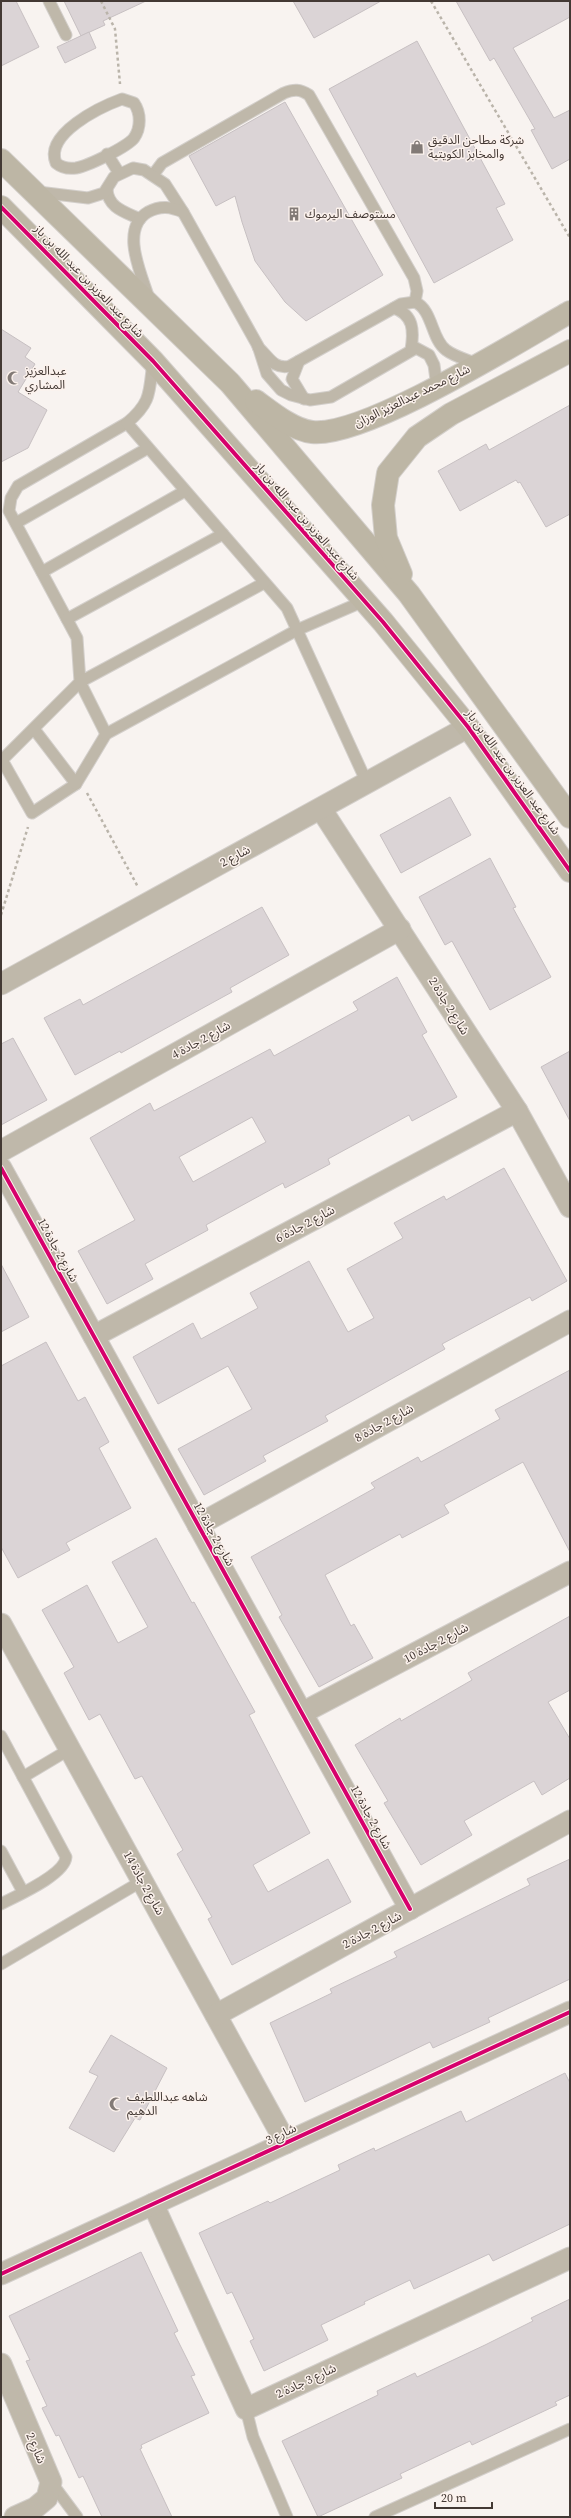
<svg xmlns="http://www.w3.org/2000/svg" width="571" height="2518" font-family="'Source Serif 4','Noto Sans Arabic',serif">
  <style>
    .building { fill: #dbd4d6; stroke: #c7c0c2; fill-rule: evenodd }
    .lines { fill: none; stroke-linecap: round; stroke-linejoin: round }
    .lane-casing { stroke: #d3cfcb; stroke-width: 13 }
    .street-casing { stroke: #d3cfcb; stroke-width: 23 }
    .secondary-casing { stroke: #d3cfcb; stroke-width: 24 }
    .path { stroke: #bab4aa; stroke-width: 2.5; stroke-dasharray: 3 3; stroke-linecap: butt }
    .lane { stroke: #bfb8aa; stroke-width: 11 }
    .street { stroke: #bfb8aa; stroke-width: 21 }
    .secondary { stroke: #bdb6a5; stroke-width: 22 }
    .cycleway-casing { stroke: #fcf2ed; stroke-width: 6 }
    .cycleway { stroke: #d6006c; stroke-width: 4 }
    .labels { text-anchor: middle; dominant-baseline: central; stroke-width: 3; stroke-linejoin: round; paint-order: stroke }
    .poi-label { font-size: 12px; fill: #433934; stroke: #fcf2ed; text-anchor: start }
    .street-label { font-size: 12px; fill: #433934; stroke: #fcf2ed }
  </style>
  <rect width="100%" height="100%" fill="#f8f3f0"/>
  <g class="building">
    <path d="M1,1H16L39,47L1,66Z"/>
    <path d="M64,1H146L103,21L105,25L81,36Z"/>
    <path d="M293,1H381L314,38Z"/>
    <path d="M456,1H570V17L513,48L554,118L570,110V159L552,169L531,130L535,129L494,58L490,61Z"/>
    <path d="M89,32L96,48L65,63L57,47Z"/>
    <path d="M417,41L505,204L496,208L513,240L434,283L329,89Z"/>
    <path d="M285,102L383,275L306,321L285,302L255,261L242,222L235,196L216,206L189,156Z"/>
    <path d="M1,329L31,348L25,357L35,364L18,392L47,410L28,448L1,462Z"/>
    <path d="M570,405V514L546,527L520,482L518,483L516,480L460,511L438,471L486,444L489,450Z"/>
    <path d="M450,797L471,835L401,873L380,835Z"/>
    <path d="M490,858L516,907L513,908L551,977L490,1010L452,941L445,945L419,897Z"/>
    <path d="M262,907L289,955L230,988L232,992L121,1053L120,1051L75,1075L44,1018L80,999L83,1005Z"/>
    <path d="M397,977L427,1032L422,1035L457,1097L412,1121L409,1115L328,1159L330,1164L285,1188L283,1183L206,1225L208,1230L145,1264L153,1279L107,1304L78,1251L135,1220L90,1138L150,1103L154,1111L270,1049L274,1056L358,1010L353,1002ZM252,1117L266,1142L193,1182L179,1157Z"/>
    <path d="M13,1038L47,1100L1,1125V1044Z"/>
    <path d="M570,1051V1121L541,1067Z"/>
    <path d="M504,1168L567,1281L532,1301L530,1297L442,1344L445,1349L325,1416L328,1421L263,1456L266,1461L204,1495L178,1449L252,1409L228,1366L158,1404L133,1357L193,1323L201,1339L258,1308L250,1293L309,1261L348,1332L374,1318L347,1269L403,1238L394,1223L444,1196L446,1200Z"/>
    <path d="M1,1264L29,1317L1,1332Z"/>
    <path d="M46,1342L78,1401L85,1397L109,1442L99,1448L131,1508L66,1543L70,1550L18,1578L1,1547V1366Z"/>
    <path d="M570,1370V1552L523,1462L444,1505L449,1513L402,1538L400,1534L325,1575L351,1626L354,1624L373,1658L319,1687L279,1617L282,1615L251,1557L375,1488L371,1483L418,1457L421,1462L500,1419L495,1410Z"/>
    <path d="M156,1538L192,1603L194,1602L255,1712L249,1715L310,1833L253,1865L268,1892L328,1859L351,1902L232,1965L208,1919L212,1917L177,1854L183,1850L142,1776L135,1779L100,1714L89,1720L64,1673L74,1667L42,1610L87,1585L118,1643L148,1627L112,1562Z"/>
    <path d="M570,1616V1690L548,1702L570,1739V1778L542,1795L534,1781L464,1821L472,1835L421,1865L384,1803L388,1801L355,1745L400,1718L401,1721L472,1680L468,1673Z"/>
    <path d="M570,1859V1979L488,2018L490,2022L433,2048L430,2042L305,2102L270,2023L332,1993L330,1989L397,1957L394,1952L530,1885L527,1879Z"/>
    <path d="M111,2035L167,2068L140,2120L135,2118L114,2152L69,2128L98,2076L89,2072Z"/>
    <path d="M565,2073L570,2083V2224L493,2261L489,2254L414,2289L410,2280L364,2302L365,2304L321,2325L328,2340L264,2371L250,2341L254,2339L232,2292L227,2294L199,2233L268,2201L270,2203L340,2170L338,2165L374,2148L375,2151L461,2111L466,2122Z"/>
    <path d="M141,2252L178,2331L174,2333L195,2375L191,2376L209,2413L141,2445L142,2448L140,2449L172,2517H102L83,2476L79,2478L59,2435L56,2436L42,2408L47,2406L26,2361L30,2360L9,2316Z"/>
    <path d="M570,2299V2395L555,2402L557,2405L472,2445L470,2441L400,2474L402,2478L318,2517L282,2441L378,2395L377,2391L415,2373L417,2377L485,2345L533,2321L531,2318Z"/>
  </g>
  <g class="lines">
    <g class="lane-casing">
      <g id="lane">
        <path d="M49,1L66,35"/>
        <path d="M122,99L134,103C141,113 141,128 134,138C127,147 88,166 76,168C69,169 62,168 56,163C44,134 100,107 122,99Z"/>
        <path d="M107,154L119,173"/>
        <path d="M153,175L162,163L284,93C294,89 300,89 309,95L414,278L417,291L415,302"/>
        <path d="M107,189C108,208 125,212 140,219"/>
        <path d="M38,192L88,198L104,193L114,177L133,168L144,170L165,184L183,212L258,346L267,374L281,390L291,395L310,400L331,397L416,348L429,355L434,365L437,387"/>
        <path d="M149,299C142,275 119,229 148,212C161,205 171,207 183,212"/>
        <path d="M394,308C414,315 414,331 411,350"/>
        <path d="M258,347C269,357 274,370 290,366L401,304L415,302C433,310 431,339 446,350C455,357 468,360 478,364"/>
        <path d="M153,361C149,392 152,402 127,423L18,486L11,498L9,511L77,638L80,682L2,760L32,813L76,784L106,734L297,630L364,601"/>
        <path d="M299,361L292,379L304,399"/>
        <path d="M127,423L287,608L367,783"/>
        <path d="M16,523L148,448"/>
        <path d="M42,572L185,491"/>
        <path d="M67,619L223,534"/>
        <path d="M34,729L76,784"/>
        <path d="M106,734L80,682L264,583"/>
        <path d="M1,1736L66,1857C65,1875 16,1896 1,1904"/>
        <path d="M23,1777L70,1749"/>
        <path d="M1,1851L23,1892"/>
        <path d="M1,1964L142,1881"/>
        <path d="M246,2409L253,2437L287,2517"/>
        <path d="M51,2482L77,2517"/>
        <path d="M375,2517L570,2429"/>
      </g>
    </g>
    <g class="street-casing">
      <g id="street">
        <path d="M321,809L517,1111L570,1207"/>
        <path d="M1,984L468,727"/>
        <path d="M1,1151L400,929"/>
        <path d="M1,1168L410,1909"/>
        <path d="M94,1336L517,1111"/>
        <path d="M198,1525L570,1321"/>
        <path d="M1,1624L286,2143"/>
        <path d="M302,1713L570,1572"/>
        <path d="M216,2015L570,1821"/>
        <path d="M153,2204L246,2409L570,2258"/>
        <path d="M1,2274L570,2012"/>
        <path d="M1,2364L51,2482L47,2498L35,2508L15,2517"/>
      </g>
    </g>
    <g class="secondary-casing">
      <g id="secondary">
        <path d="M1,160L230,383L409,594L570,817"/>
        <path d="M1,207L153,361L383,622L468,727L570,871"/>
        <path d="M256,401C271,412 293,430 312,432C364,438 519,341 570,312"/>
        <path d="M401,574L386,538L383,505L388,473L417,437L451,414L570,351"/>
      </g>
    </g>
    <g class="path">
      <path d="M101,1L115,29L120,84"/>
      <path d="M431,1L570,238"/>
      <path d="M87,793L138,887"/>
      <path d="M1,915L28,827"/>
    </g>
    <use href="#lane" class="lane"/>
    <use href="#street" class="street"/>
    <use href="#secondary" class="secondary"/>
    <g class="cycleway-casing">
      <g id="cycleway">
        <path d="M1,207L153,361L383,622L468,727L570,871"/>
        <path d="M1,1168L410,1909"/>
        <path d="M1,2274L570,2012"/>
      </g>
    </g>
    <use href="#cycleway" class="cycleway"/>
  </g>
  <defs>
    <g id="shop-bare" transform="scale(1.08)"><path d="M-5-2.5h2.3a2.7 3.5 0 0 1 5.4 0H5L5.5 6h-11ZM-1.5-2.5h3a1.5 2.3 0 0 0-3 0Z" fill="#827a76" stroke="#fcf2ed" stroke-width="2.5" paint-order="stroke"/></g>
    <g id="building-bare" transform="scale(1.08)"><path d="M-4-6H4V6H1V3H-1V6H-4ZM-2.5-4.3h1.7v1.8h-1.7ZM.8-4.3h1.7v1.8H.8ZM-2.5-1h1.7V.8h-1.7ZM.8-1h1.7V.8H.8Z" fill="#827a76" stroke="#fcf2ed" stroke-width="2.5" paint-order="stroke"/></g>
    <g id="mosque-bare" transform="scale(1.08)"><path d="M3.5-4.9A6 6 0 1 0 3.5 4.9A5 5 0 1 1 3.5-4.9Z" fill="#827a76" stroke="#fcf2ed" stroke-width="2.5" paint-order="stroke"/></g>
  </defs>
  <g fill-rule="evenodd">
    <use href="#shop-bare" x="417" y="147"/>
    <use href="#building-bare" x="294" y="214"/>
    <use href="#mosque-bare" x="14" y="378"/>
    <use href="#mosque-bare" x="116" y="2104"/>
  </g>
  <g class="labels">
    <g class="poi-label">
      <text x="428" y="140">شركة مطاحن الدقيق<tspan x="428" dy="14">والمخابز الكويتية</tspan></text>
      <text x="305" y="214">مستوصف اليرموك</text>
      <text x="25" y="371">عبدالعزيز<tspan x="25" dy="14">المشاري</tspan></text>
      <text x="127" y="2097">شاهه عبداللطيف<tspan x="127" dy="14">الدهيم</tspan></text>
    </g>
    <g class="street-label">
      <text transform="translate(89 281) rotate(46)">شارع عبد العزيز بن عبد الله بن باز</text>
      <text transform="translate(412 396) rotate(-26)">شارع محمد عبدالعزيز الوزان</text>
      <text transform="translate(307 521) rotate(49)">شارع عبد العزيز بن عبد الله بن باز</text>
      <text transform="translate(513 772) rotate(54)">شارع عبد العزيز بن عبد الله بن باز</text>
      <text transform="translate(235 856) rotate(-28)">شارع 2</text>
      <text transform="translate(449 1006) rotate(58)">شارع 2 جادة 2</text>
      <text transform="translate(201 1040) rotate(-29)">شارع 2 جادة 4</text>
      <text transform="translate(305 1224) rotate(-28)">شارع 2 جادة 6</text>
      <text transform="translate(58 1250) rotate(61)">شارع 2 جادة 12</text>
      <text transform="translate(384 1423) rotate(-29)">شارع 2 جادة 8</text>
      <text transform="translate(214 1534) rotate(61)">شارع 2 جادة 12</text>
      <text transform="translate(436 1643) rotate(-28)">شارع 2 جادة 10</text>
      <text transform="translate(371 1817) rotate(61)">شارع 2 جادة 12</text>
      <text transform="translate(144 1883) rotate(61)">شارع 2 جادة 14</text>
      <text transform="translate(372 1930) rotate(-28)">شارع 2 جادة 2</text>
      <text transform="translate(281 2134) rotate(-25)">شارع 3</text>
      <text transform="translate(306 2381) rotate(-25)">شارع 3 جادة 2</text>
      <text transform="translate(36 2448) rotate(67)">شارع 2</text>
    </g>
  </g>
  <rect width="571" height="2518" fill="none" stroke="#433934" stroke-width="4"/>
  <path d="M435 2502v6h57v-6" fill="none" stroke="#433934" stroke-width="2"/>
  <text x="441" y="2502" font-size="12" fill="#433934" stroke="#fcf2ed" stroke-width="3" paint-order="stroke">20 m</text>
</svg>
